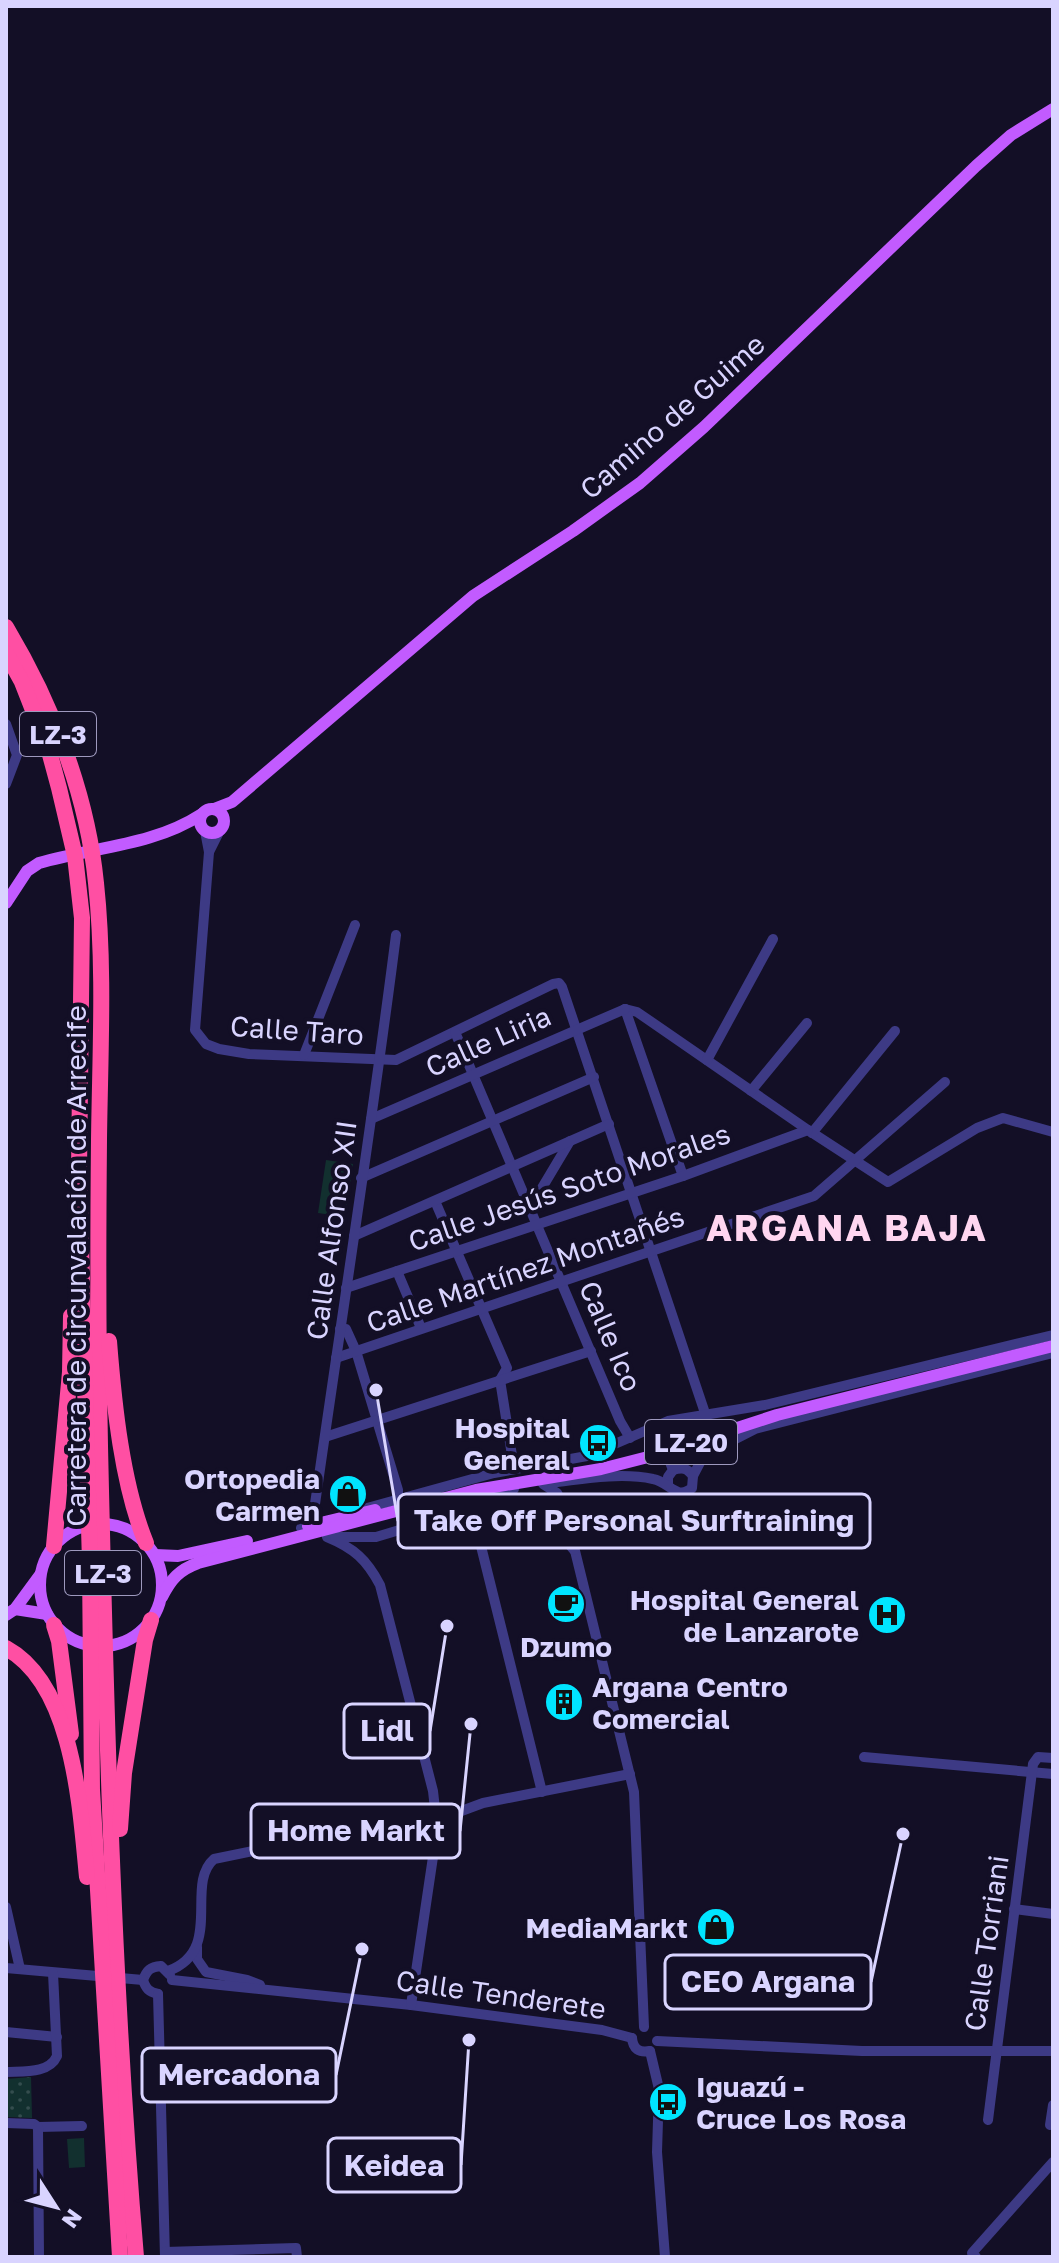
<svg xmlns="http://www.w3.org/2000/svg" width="1059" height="2263" font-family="'Golos Text',sans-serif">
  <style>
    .park { fill: url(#park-dots) }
    .garden { fill: #12302f }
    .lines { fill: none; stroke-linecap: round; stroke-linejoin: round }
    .minor { stroke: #3d3a85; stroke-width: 10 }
    .major { stroke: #c25bff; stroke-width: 12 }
    .highway { stroke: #ff4fa3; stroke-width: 16 }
    .labels { text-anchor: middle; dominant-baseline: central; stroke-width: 8; stroke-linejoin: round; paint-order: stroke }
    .shield { fill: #130f26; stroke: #9e99be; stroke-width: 2 }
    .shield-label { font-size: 26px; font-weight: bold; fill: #d9d4ff }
    .street-label { font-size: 28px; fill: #d9d4ff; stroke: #130f26 }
    .poi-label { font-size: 28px; font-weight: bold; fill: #d9d4ff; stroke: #130f26; text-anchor: end }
    .district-label { font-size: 36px; font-weight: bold; letter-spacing: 2px; fill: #ffd6f0; stroke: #130f26 }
    .leader { fill: none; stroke: #d9d4ff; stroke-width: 3 }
    .callout-dot { fill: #d9d4ff; stroke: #130f26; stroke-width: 3 }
    .callout { fill: #130f26; stroke: #d9d4ff; stroke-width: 3 }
    .callout-label { font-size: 30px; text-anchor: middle; font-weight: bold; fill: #d9d4ff }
  </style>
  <defs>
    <pattern id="park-dots" width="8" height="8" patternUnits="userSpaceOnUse" patternTransform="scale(2)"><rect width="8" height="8" fill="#12302f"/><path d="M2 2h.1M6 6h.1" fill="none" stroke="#344d4e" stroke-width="1.8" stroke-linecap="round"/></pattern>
  </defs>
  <rect width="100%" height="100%" fill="#130f26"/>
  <path class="park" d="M31,2077L32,2118L6,2117V2079Z"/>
  <g class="garden">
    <path d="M326,1160L353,1164L345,1217L318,1213Z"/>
    <path d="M84,2138L85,2167L69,2168L67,2139Z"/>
  </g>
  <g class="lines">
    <g class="minor">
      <path d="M6,724L17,755L6,784"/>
      <path d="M205,831L209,852L195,1030L206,1044L219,1049L249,1054L396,1060L553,984L559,983L562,987L706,1416"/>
      <path d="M209,852L220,830"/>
      <path d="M625,1009L637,1012L808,1130L888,1182L977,1128L1003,1118L1053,1132"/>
      <path d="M625,1009L683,1176"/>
      <path d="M455,1032L620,1421L630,1438"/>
      <path d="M304,1055L355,925"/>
      <path d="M707,1060L773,939"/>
      <path d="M751,1091L807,1023"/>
      <path d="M371,1119L625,1009"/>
      <path d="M812,1133L895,1031"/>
      <path d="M361,1178L594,1077"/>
      <path d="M435,1201L507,1368L500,1380L514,1468"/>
      <path d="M530,1208L570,1141"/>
      <path d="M354,1236L609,1124"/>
      <path d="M397,1271L421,1328"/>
      <path d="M346,1288L683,1176L808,1130"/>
      <path d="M340,1329H346L356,1351L398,1490V1499"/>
      <path d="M336,1358L814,1196L945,1082"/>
      <path d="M656,1426L673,1470L668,1477V1485"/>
      <path d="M325,1437L591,1351"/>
      <path d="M673,1470C683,1467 687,1468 693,1476"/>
      <path d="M550,1483C582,1479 621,1472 653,1479C670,1482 676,1501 692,1488L693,1476L704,1455L755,1429L1053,1353"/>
      <path d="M543,1484L557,1493L565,1510L634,1792L644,2027"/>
      <path d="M448,1503L514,1489"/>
      <path d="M367,1508L494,1473L587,1456L668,1421L765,1405L1053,1335"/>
      <path d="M522,1508L550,1516L567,1514"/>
      <path d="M472,1510L542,1792"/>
      <path d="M541,1516L554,1526L574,1550"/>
      <path d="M301,1528L315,1504C342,1314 372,1125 396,935"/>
      <path d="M327,1537C354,1548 367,1560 380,1585L433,1791L435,1809L429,1815L428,1823L433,1829H441L447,1824L448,1816L443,1810L435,1809"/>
      <path d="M335,1537H376L503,1499L543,1508L553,1495L552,1488"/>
      <path d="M864,1757L1053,1774"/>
      <path d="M448,1816L483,1803L630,1774"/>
      <path d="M6,1907L20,1969"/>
      <path d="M1014,1909L1053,1914"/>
      <path d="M197,1947V1959L206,1972L247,1980L260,1985"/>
      <path d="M6,1968L143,1980"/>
      <path d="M168,1971C225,1950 184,1885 214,1859L408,1819H428"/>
      <path d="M143,1980C147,1970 150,1967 161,1966L170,1975"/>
      <path d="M143,1980C146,1989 149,1992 158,1994"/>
      <path d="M172,1980L411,2005L602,2030L632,2038"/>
      <path d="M158,1994L165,2257"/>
      <path d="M411,2005L437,1830"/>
      <path d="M6,2032L57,2037"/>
      <path d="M632,2038C633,2049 639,2053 650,2051"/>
      <path d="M657,2041L862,2051H1053"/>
      <path d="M650,2051L659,2089L657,2152L665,2257"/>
      <path d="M6,2072C23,2071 49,2074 57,2056L53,1973"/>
      <path d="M988,2120L1033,1764L1038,1757L1053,1758"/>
      <path d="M6,2123L34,2124L38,2127L82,2126"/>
      <path d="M1050,2125L1053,2105"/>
      <path d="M38,2127L39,2257"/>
      <path d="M165,2252L296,2248L297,2257"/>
      <path d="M976,2257L972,2253L1053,2162"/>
    </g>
    <g class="major">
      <circle cx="212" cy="821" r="12"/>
      <path d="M214,809L232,802L473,596L573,531L640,483L704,427L976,166L1011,135L1053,109"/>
      <path d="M6,903L27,871L39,863C94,847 153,846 202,814"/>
      <circle cx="101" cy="1585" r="61"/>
      <path d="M308,1526L375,1510"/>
      <path d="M155,1555L178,1556L247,1541"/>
      <path d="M162,1597C171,1579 179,1570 198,1563L476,1490L601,1469L648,1457L777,1415L1053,1346"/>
      <path d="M15,1609L47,1614"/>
      <path d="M6,1615L15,1609L40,1575"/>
    </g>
    <g class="highway">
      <path d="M6,627C52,704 87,793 96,883C105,967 100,1055 99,1140C98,1242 98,1344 100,1446C106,1717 113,1987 136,2257"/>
      <path d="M6,653L22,682L49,751L59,788L75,856L82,918L79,1171L90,1563L92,1790L120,2257"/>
      <path d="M109,1341C114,1405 122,1484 146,1543"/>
      <path d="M54,1546L70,1372L71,1316"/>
      <path d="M54,1625L59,1641L71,1734"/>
      <path d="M6,1648C74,1685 80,1808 87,1877"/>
      <path d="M120,1829L124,1773L145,1640L151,1620"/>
    </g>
  </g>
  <defs>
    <g id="bus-disc" transform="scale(2)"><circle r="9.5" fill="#00e5ff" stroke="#130f26"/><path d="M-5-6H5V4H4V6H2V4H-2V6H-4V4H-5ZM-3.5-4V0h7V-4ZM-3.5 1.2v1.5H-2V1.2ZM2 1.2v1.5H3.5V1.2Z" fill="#111"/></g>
    <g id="shop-disc" transform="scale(2)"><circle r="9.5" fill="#00e5ff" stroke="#130f26"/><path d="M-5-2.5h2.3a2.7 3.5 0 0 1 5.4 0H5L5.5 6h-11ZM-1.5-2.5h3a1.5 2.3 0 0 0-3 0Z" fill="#111"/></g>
    <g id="cafe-disc" transform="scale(2)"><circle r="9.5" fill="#00e5ff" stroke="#130f26"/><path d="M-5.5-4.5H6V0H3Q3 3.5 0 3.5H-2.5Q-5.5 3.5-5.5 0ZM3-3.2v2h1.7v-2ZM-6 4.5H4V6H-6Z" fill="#111"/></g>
    <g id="hospital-disc" transform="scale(2)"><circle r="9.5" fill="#00e5ff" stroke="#130f26"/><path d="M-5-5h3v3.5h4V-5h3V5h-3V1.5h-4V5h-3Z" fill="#111"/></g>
    <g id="building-disc" transform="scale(2)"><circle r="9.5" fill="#00e5ff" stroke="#130f26"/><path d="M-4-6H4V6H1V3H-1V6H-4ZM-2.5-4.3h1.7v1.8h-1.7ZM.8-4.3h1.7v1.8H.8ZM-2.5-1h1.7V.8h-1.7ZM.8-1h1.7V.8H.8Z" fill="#111"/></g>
  </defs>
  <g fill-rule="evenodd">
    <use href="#bus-disc" x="598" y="1443"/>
    <use href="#shop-disc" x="348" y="1494"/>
    <use href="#cafe-disc" x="566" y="1604"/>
    <use href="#hospital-disc" x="887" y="1615"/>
    <use href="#building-disc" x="564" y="1702"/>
    <use href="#shop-disc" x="716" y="1927"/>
    <use href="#bus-disc" x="668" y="2102"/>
  </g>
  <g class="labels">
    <g class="shield">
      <rect x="20" y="712" width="76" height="44" rx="6"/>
      <rect x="645" y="1420" width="92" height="44" rx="6"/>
      <rect x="65" y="1551" width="76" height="44" rx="6"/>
    </g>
    <g class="shield-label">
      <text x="58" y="734">LZ-3</text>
      <text x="691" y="1442">LZ-20</text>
      <text x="103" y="1573">LZ-3</text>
    </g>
    <g class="street-label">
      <text transform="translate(672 416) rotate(-41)">Camino de Guime</text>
      <text transform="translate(297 1030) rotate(4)">Calle Taro</text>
      <text transform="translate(488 1041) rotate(-24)">Calle Liria</text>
      <text transform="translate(569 1187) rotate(-19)">Calle Jesús Soto Morales</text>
      <text transform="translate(331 1230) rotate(-82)">Calle Alfonso XII</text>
      <text transform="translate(75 1266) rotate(-90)">Carretera de circunvalación de Arrecife</text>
      <text transform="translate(525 1269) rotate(-19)">Calle Martínez Montañés</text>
      <text transform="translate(611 1336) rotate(67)">Calle Ico</text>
      <text transform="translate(986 1943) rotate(-82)">Calle Torriani</text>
      <text transform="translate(501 1994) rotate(8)">Calle Tenderete</text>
    </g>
    <g class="poi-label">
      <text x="570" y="1427">Hospital<tspan x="570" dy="32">General</tspan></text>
      <text x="320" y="1478">Ortopedia<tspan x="320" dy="32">Carmen</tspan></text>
      <text x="859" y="1599">Hospital General<tspan x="859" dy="32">de Lanzarote</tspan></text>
      <text x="566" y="1646" text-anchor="middle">Dzumo</text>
      <text x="592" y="1686" text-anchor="start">Argana Centro<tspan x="592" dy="32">Comercial</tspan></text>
      <text x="688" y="1927">MediaMarkt</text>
      <text x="696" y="2086" text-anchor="start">Iguazú -<tspan x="696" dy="32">Cruce Los Rosa</tspan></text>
    </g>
    <g class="district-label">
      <text x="847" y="1227">ARGANA BAJA</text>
    </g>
  </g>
  <path class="leader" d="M376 1390L398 1521M447 1626L430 1731M471 1724L460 1831M903 1834L871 1982M362 1949L336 2075M469 2040L461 2165"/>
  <g class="callout-dot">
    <circle cx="376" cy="1390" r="8"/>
    <circle cx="447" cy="1626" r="8"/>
    <circle cx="471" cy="1724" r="8"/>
    <circle cx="903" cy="1834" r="8"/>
    <circle cx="362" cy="1949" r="8"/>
    <circle cx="469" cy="2040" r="8"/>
  </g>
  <g class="callout">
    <rect x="398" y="1494" width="472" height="54" rx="8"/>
    <rect x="344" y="1704" width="86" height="54" rx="8"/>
    <rect x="251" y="1804" width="209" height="54" rx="8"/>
    <rect x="665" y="1955" width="206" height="54" rx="8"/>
    <rect x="142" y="2048" width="194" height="54" rx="8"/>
    <rect x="328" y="2138" width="133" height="54" rx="8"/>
  </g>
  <g class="callout-label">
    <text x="634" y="1531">Take Off Personal Surftraining</text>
    <text x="387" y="1741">Lidl</text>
    <text x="356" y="1841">Home Markt</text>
    <text x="768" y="1992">CEO Argana</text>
    <text x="239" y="2085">Mercadona</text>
    <text x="394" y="2176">Keidea</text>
  </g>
  <rect width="1059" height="2263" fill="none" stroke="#d9d4ff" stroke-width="16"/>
  <g transform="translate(56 2207) rotate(126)" stroke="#130f26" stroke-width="6" paint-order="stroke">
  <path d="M0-6L14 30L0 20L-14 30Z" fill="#d9d4ff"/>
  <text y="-12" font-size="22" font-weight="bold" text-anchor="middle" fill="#d9d4ff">N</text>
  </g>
</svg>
